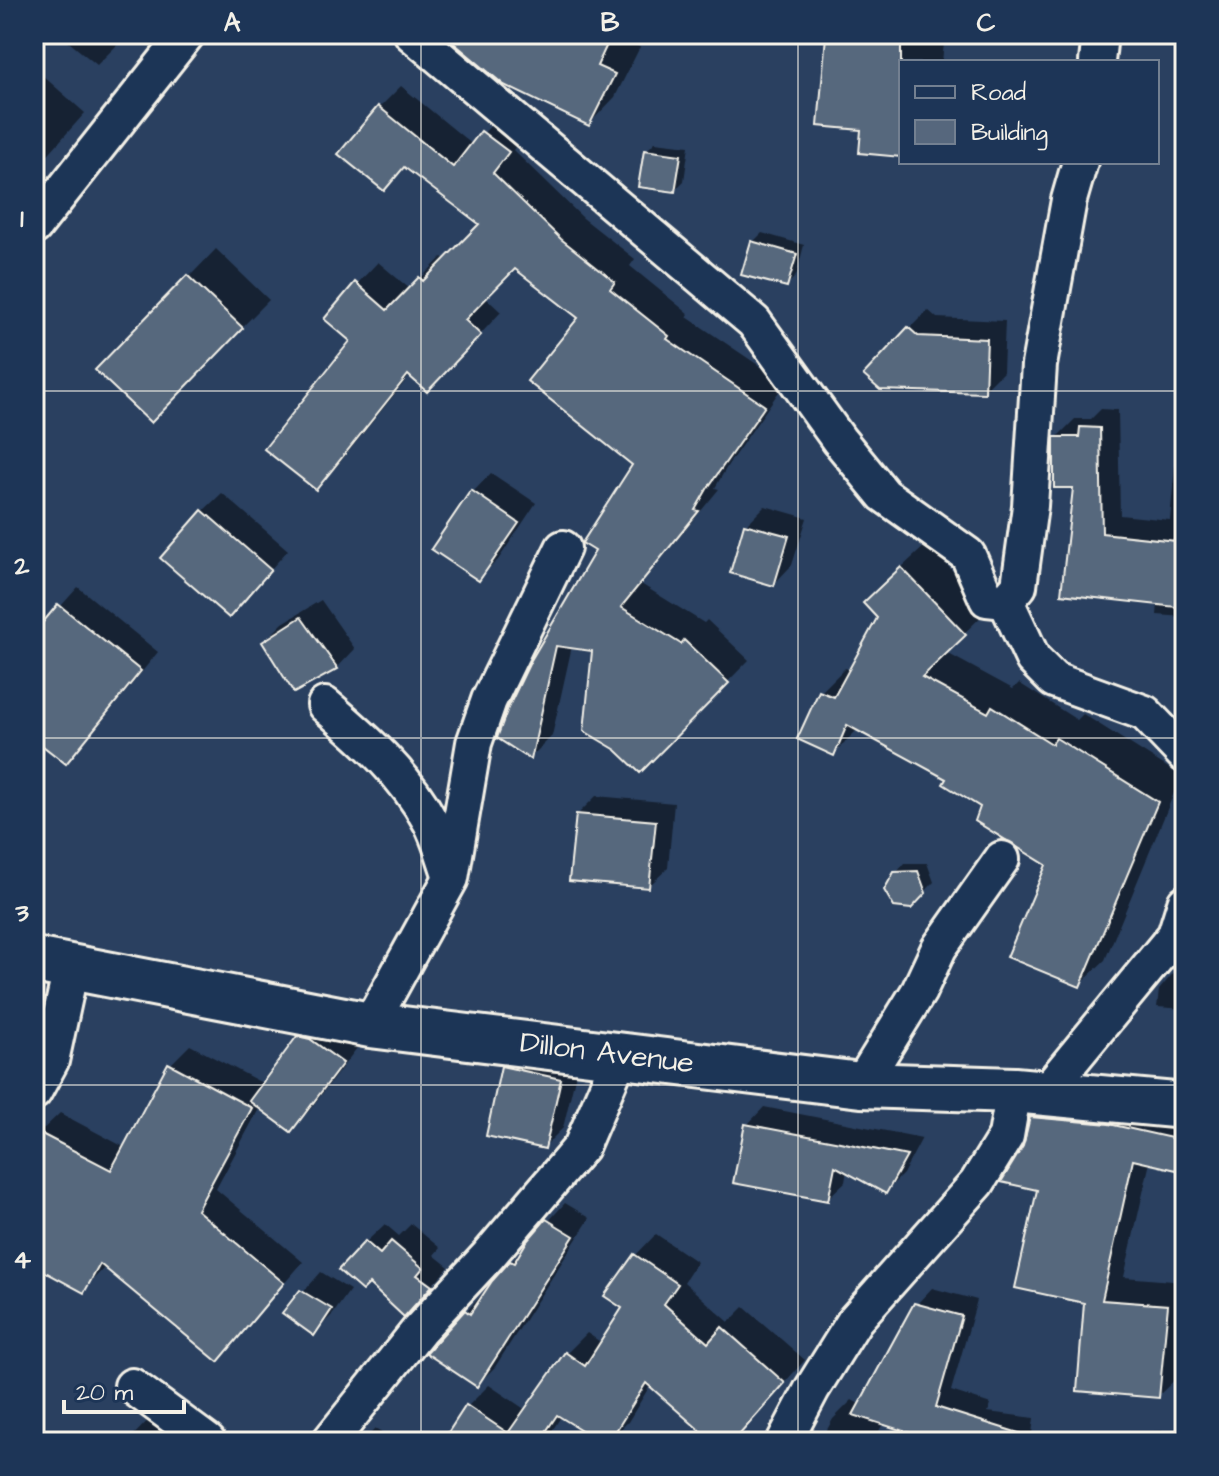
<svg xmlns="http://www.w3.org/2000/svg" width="1219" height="1476" font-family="'Architects Daughter',sans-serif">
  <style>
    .shadow { fill: #0007 }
    .building { fill: #56677d; stroke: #f4f1e8; stroke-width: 2 }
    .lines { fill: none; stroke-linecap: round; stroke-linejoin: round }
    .street-casing { stroke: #f4f1e8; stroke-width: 40 }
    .secondary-casing { stroke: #f4f1e8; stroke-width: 50 }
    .street { stroke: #1d3557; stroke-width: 34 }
    .secondary { stroke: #1d3557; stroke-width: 44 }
    .grid { fill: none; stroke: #f4f1e8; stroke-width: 2; stroke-opacity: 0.55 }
    .labels { text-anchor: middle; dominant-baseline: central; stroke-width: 6; stroke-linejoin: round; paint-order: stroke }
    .street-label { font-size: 30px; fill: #f4f1e8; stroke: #1d3557 }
    .neatline { fill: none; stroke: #f4f1e8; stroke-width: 3 }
    .grid-label { font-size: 26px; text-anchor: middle; font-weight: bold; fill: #f4f1e8 }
  </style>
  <rect width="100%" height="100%" fill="#2a4060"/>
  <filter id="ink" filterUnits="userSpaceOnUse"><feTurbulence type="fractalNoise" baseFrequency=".0125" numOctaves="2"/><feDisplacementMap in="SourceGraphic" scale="16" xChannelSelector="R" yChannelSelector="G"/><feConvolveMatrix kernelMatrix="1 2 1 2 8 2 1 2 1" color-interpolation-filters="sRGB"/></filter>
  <g filter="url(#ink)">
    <g class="shadow">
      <path d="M59,34H128L97,65Z"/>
      <path d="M446,34H625L622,39L640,47L615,97L589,124Z"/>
      <path d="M829,34H945L942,62H901V155L864,128L820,124Z"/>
      <path d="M1160,34H1185V39L1159,37Z"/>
      <path d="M34,68L85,113L34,170Z"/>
      <path d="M401,86L473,145L504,111L529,129L513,150L583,218L635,259L630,266L689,314L687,317L785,383L728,465L715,488L719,489L641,584L704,623L707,620L749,660L640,771L594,650L572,646L552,736L531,757L499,737L598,551L635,465L581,318L515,267L485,297L501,312L449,368L411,374L337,466L316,488L353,341L357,284L378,262L410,289L442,257L446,260L482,223L406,166L383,188L380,107Z"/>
      <path d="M655,142L689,146L684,181L675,190L646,151Z"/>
      <path d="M762,233L804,245L796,276L787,285L753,242Z"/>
      <path d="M216,249L269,300L178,392L189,277Z"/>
      <path d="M928,310L937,318L1005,321L1003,372L984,391L909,329Z"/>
      <path d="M1101,409L1118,410L1120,515L1170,520L1178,433L1185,426V617L1157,615L1158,603L1063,592L1075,486L1056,438L1075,419H1091Z"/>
      <path d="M491,473L536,503L498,560L479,578L473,492Z"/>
      <path d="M222,493L288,550L247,596L203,511Z"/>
      <path d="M765,506L807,518L792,565L774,584L746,525Z"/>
      <path d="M927,544L989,609L945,652L1013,689L1019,683L1077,720L1083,714L1181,776L1105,960L1080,984L1048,864L948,778L858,729L833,754L821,692L845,668L851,670L879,618L890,578Z"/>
      <path d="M78,587L158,652L84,743L66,761L34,736V636Z"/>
      <path d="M321,600L355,649L337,668L264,642L283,623Z"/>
      <path d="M596,796L674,803L668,868L649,886L577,815Z"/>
      <path d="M905,863H927L934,882L920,897L896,873Z"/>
      <path d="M1185,959V1009L1157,1007L1159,990Z"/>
      <path d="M317,1018L360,1044L309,1111L290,1130L260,1107L216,1189L303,1262L218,1359L106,1266L83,1290L34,1264V1144L39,1133L60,1113L126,1148L170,1065L190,1045L264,1084L298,1038Z"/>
      <path d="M522,1048L579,1060L563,1128L544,1147L503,1067Z"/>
      <path d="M1055,1094L1185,1113V1170L1150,1162L1124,1277L1185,1282V1336L1182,1373L1158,1396L1086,1302L1039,1189L1025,1147L1032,1118Z"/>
      <path d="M764,1107L922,1138L903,1174L886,1191L847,1170L845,1182L827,1199L747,1125Z"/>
      <path d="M565,1203L590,1218L495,1367L477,1385L429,1353Z"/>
      <path d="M385,1224L399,1236L411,1224L440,1248L434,1255L449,1267L423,1295L366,1242Z"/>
      <path d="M656,1234L697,1262L684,1282L729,1322L744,1307L805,1360L731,1442H716L651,1384L628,1422L607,1442L562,1415L545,1442H445L468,1406L489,1385L526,1410L566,1354L587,1333L602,1343L624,1307L635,1256Z"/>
      <path d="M321,1272L350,1290L333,1314L314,1333L285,1313Z"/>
      <path d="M932,1288L977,1300L951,1391L991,1404L988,1412L1034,1418L1031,1442H944L884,1422L873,1442H820L833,1419L852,1400L861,1405L916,1305Z"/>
      <path d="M154,1414L187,1442H127Z"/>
      <path d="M375,1429L397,1442H362Z"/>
      <path d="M1185,1430V1442H1083L1091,1433Z"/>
    </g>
    <g class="building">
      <path d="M443,34H612L597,66L615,74L589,126L504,85Z"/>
      <path d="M826,36L901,42V157L859,153L861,130L818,126Z"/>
      <path d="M378,106L453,167L481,131L509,152L493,173L561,239L615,282L610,289L669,336L667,339L765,406L707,489L695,510L699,511L621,607L681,644L684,640L729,683L640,773L616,750L584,731L592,651L556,646L531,760L497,738L508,708L531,660L595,551L582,543L632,465L527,381L578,318L515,269L465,320L481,335L427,392L408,375L316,490L264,449L350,341L324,319L355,282L387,310L419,277L423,281L479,224L404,167L384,191L338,154Z"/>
      <path d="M644,150L681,155L675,192L638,187Z"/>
      <path d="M751,241L797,254L787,287L741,275Z"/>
      <path d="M187,275L243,328L151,423L95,370Z"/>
      <path d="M908,327L918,336L987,339L985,393L880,390L863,375Z"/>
      <path d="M1080,427L1100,428L1102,533L1185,542V608L1061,594L1073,488H1054V437H1079Z"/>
      <path d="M471,490L519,523L479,581L431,549Z"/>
      <path d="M202,510L271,570L229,618L160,558Z"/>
      <path d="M744,524L789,536L774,586L730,573Z"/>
      <path d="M901,567L966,635L922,677L988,713L992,706L1052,744L1056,738L1158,802L1080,987L1007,957L1046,865L975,821L980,807L943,784L946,779L847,725L834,756L797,739L819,691L834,697L877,618L863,603Z"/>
      <path d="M58,604L141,671L66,764L34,739V633Z"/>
      <path d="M301,617L338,669L294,693L262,642Z"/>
      <path d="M576,814L656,821L649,888L569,881Z"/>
      <path d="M918,871L926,893L911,909L894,907L884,890L894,872Z"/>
      <path d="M297,1036L310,1039L343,1063L291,1132L249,1101Z"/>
      <path d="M168,1063L252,1108L197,1210L284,1283L218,1362L100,1264L84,1293L34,1266V1130L111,1170Z"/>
      <path d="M501,1066L561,1079L545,1149L486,1136Z"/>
      <path d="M1030,1117L1109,1124L1185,1141V1172L1133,1160L1102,1300L1168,1305L1159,1398L1077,1391L1084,1303L1015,1288L1037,1190L1001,1182L1023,1146Z"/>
      <path d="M745,1124L840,1142L907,1156L886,1194L835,1166L828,1201L733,1183Z"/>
      <path d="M546,1219L574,1236L477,1387L426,1353L465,1310L470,1314L492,1281L510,1261L514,1263L527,1241Z"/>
      <path d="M365,1241L380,1254L391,1241L423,1268L417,1275L432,1286L404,1317L369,1284L362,1291L338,1270Z"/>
      <path d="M634,1254L678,1284L664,1304L708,1343L722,1327L785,1383L733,1442H713L646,1383L609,1442H601L557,1415L539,1442H442L466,1405L508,1433L565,1352L585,1366L622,1308L604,1296Z"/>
      <path d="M300,1290L332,1309L314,1336L282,1313Z"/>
      <path d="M914,1303L962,1316L936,1407L1025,1435L1024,1442H938L853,1415Z"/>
    </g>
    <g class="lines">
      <g class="street-casing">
        <g id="street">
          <path d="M412,34L754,322L839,440L884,495L968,555L987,599L1006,601L1019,586L1030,506L1039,365L1069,200L1080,162"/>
          <path d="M1097,62L1100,34"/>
          <path d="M34,227L187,34"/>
          <path d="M1006,601L1033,659L1054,680L1145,713L1185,755"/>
          <path d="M325,705C365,739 405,774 430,821C439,837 444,857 450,874"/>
          <path d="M370,1025L451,878L474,743L489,700L563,548"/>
          <path d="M861,1085L919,991L939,948L1002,859"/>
          <path d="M34,1092L51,1061L71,968"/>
          <path d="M1044,1094L1175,935L1185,903"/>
          <path d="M132,1386L208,1442"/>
          <path d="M329,1442L419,1330L488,1256L581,1147L621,1054"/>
          <path d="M784,1442L812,1389L855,1320L977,1183L1006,1136L1014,1090"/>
        </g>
      </g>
      <g class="secondary-casing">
        <path id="secondary" d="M34,960L370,1025L861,1085L1014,1090L1185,1106"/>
      </g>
      <use href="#street" class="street"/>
      <use href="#secondary" class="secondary"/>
    </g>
  </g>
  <path class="grid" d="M421,34V1442M798,34V1442M34,391H1185M34,738H1185M34,1085H1185"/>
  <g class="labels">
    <g class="street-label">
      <text transform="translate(607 1053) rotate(7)">Dillon Avenue</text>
    </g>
  </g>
  <rect width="1219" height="1476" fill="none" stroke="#1d3557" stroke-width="88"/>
  <rect x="899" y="60" width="260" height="104" fill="#1d3557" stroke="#738091" stroke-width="2"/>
  <rect x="915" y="86" width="40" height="12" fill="#1d3557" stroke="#738091" stroke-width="2"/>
  <text x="971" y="100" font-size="24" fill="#f4f1e8">Road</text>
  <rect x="915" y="120" width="40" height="24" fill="#56677d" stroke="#738091" stroke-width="2"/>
  <text x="971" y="140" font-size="24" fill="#f4f1e8">Building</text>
  <path d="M64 1400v12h120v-12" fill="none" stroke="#f4f1e8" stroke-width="4"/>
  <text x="76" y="1400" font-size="24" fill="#f4f1e8" stroke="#1d3557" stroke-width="6" paint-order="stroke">20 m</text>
  <rect x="44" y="44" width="1131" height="1388" class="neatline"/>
  <g class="grid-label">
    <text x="232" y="31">A</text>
    <text x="610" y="31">B</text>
    <text x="986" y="31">C</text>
    <text x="22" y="227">1</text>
    <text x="22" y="574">2</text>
    <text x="22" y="921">3</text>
    <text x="22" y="1268">4</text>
  </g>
</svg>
